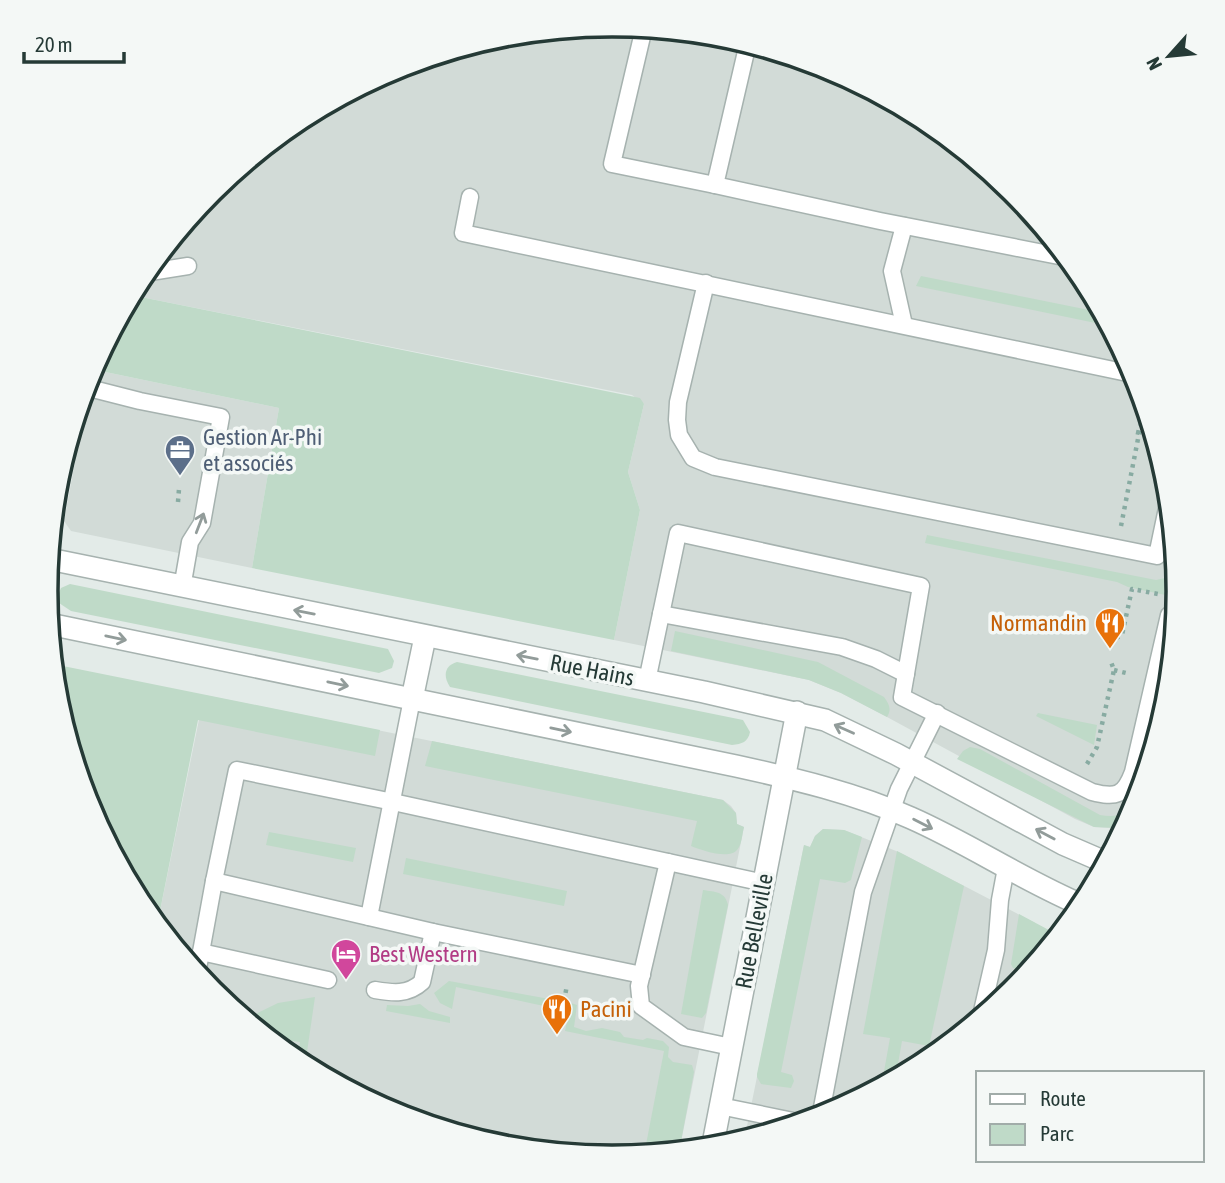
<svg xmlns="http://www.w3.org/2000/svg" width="1225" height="1183" font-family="'Asap Condensed',sans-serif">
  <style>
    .built { fill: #d2dbd7 }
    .green { fill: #bfdac8 }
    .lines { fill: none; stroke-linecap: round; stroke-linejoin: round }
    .service-casing { stroke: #a6b2af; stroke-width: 19 }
    .minor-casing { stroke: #a6b2af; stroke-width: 24 }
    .tertiary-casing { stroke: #a6b2af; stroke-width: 24 }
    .path { stroke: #88aba2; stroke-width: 4.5; stroke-dasharray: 3.5 5; stroke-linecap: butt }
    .service { stroke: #fff; stroke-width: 16 }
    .minor { stroke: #fff; stroke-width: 21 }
    .tertiary { stroke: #fff; stroke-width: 21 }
    .oneway { stroke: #929c9a }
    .labels { text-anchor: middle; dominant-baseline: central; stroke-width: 7; stroke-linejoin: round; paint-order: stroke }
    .service-label { font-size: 23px; fill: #4e5e75; stroke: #f4f8f6; text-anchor: start }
    .food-label { font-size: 23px; fill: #c56008; stroke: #f4f8f6; text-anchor: end }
    .street-label { font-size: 23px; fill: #253a36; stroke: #f4f8f6 }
    .hotel-label { font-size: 23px; fill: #b23c85; stroke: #f4f8f6; text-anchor: start }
    .rim { fill: none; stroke: #253a36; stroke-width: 3.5 }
  </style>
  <rect width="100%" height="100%" fill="#e3ebe8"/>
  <g class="built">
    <path d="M613,25L724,35L830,68L928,120L1014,191L1084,277L1136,375L1169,481L1179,592L1169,703L1136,809L1127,825L1113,828L1094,827L1075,819L887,717L841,693L809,680L614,640L640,510L628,472L644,404L632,395L131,295L141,276L212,190L298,120L396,68L502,35Z"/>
    <path d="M91,369L279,408L252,568L71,531L64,521L85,408L83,392Z"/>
    <path d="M204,695L723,800L731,806L736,813L737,824L744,827L679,1152L612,1158L502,1148L395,1115L297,1063L211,992L157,926Z"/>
    <path d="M823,829L844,830L901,853L1035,923L1044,955L1013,993L927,1063L829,1115L744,1141L804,845L810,847L815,836Z"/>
  </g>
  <g class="green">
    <path d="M921,276L1104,313L1110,326L916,286Z"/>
    <path d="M131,295L640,398L644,404L628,472L640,510L614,640L252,568L279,408L91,369Z"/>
    <path d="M927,535L1156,580L1165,578L1170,568L1178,575L1179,598L1128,587L1117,582L925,543Z"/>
    <path d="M70,584L388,649L394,661L392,668L379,673L71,611L59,603L58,595L61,588Z"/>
    <path d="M675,631L818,662L884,697C889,704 892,709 887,717L841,693L809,680L671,651Z"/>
    <path d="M457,662L743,720L750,732C748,742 742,744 732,745L450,687C443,676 444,666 457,662Z"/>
    <path d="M53,664L380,730L375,756L198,720L157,926L141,906L89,808L56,702Z"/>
    <path d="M1038,713L1097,725L1094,745L1036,716Z"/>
    <path d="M432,741L723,800L736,813L737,824L744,827C742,834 742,845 737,850C729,860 701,850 691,846L697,821L425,766Z"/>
    <path d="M970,747L980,749L1100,815C1116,818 1128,815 1138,802L1127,825L1116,828L1094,827L957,759L963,751Z"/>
    <path d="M823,829L844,830L862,837L851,880L845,883L820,879L781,1072L792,1075L794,1081L791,1088L761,1084L757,1077V1074L804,845L810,847L815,836Z"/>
    <path d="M269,832L356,848L353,862L266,845Z"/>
    <path d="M897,851L964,886L929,1046L902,1041L895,1081L881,1088L890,1038L863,1034Z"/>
    <path d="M406,858L567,891L564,906L403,874Z"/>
    <path d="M703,890C715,892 725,891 728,905L706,1013L702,1018L681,1014Z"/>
    <path d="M1019,914L1060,936L1030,972L1013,968L1011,964Z"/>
    <path d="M449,981L555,1000L553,1008L456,987L452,1009L440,1003L434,993Z"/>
    <path d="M315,997L307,1052L299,1050L300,1042L266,1037L245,1019L278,1003Z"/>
    <path d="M571,1003L577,1005L574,1027L586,1031L602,1028L620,1032L624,1037L643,1040L647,1038L663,1041L669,1047L668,1057L673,1062L692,1065L694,1072L679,1152L644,1155L664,1051L565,1031Z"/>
    <path d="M420,1004L429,1011L450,1017V1023L386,1011L387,1005L408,1006Z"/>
  </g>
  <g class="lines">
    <g class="service-casing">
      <g id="service">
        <path d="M644,28L612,164L715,185"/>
        <path d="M748,43L715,185L880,221L1069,258"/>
        <path d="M470,197L463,233L1137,375"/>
        <path d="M144,273L188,266"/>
        <path d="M706,283L678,402L677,420L679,435L693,458L715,467L1157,556L1170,494"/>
        <path d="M904,325L892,271L904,226"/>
        <path d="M85,387L140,401L221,417L202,523L190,542L182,588"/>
        <path d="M661,614L842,647L876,659L906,674"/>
        <path d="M647,681L678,533L921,586L902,697L1092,792C1116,798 1124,796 1133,772L1169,615L1177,617"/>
        <path d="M668,862L639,986L641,1006L684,1037L731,1047"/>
        <path d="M369,917L412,699"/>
        <path d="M201,952L328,980"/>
        <path d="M197,974L214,881"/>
        <path d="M642,975L433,932L214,881L237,770L393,802L764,883"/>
        <path d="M375,990C393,993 408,995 422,982L433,932"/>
        <path d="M980,1020L996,950L1000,900L1006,868"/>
        <path d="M720,1106L803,1123"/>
        <path d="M820,1118L863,892L899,789L937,713"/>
      </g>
    </g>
    <g class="minor-casing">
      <g id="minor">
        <path d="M412,699L425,637"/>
        <path d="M712,1149L797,712"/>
      </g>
    </g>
    <g class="tertiary-casing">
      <g id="tertiary">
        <path d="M49,559L704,692L825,720L896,754L1063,844L1107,863"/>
        <path d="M49,624L736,766C795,779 855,793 911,818C970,844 1024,881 1084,906"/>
      </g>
    </g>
    <g class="path">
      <path d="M1136,432L1155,436"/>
      <path d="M178,502L179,489"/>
      <path d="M1121,526L1145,403"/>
      <path d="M1116,638L1122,635L1132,589L1158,594"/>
      <path d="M1114,670L1130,674"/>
      <path d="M1087,764L1097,747L1114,670L1111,662"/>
      <path d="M561,1018L567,985"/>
    </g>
    <use href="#service" class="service"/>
    <use href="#minor" class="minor"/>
    <use href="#tertiary" class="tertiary"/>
  </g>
  <defs><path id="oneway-shaft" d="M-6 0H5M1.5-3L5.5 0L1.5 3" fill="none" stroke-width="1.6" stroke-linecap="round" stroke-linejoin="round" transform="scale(1.75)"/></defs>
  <g class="oneway">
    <use href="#oneway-shaft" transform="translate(200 523) rotate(-69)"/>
    <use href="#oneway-shaft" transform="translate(304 612) rotate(-169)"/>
    <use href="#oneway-shaft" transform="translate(116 638) rotate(12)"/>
    <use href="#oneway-shaft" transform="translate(527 657) rotate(-169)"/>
    <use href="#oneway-shaft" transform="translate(338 684) rotate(12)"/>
    <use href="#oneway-shaft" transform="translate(844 729) rotate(-156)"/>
    <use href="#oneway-shaft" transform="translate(561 730) rotate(12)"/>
    <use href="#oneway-shaft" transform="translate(923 824) rotate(27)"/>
    <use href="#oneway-shaft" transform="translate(1045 834) rotate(-152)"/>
  </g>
  <defs>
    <g id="office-pin" transform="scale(1.575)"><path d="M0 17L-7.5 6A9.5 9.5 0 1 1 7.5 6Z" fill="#5c6f8a" stroke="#f4f8f6"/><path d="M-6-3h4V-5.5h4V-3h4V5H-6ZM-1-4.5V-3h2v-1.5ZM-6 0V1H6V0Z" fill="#fff"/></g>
    <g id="restaurant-pin" transform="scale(1.575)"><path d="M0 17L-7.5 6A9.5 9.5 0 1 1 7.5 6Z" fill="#e8710a" stroke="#f4f8f6"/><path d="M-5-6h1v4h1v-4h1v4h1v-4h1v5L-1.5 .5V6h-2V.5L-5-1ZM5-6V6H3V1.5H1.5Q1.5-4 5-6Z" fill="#fff"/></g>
    <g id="hotel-pin" transform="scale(1.575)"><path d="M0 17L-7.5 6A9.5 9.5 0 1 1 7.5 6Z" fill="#d1479c" stroke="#f4f8f6"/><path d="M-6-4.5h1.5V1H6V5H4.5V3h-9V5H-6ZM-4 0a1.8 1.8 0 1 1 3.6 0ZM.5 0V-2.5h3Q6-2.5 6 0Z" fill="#fff"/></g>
  </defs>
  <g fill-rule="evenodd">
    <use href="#office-pin" x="180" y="450"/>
    <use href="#restaurant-pin" x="1110" y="623"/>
    <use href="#hotel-pin" x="346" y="954"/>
    <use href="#restaurant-pin" x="557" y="1009"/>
  </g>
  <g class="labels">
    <g class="service-label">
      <text x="203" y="437">Gestion Ar-Phi<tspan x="203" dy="26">et associés</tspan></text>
    </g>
    <g class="food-label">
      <text x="1087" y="623">Normandin</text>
      <text x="580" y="1009" text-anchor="start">Pacini</text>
    </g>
    <g class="street-label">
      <text transform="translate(592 670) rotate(11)">Rue Hains</text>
      <text transform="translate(754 931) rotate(-79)">Rue Belleville</text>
    </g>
    <g class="hotel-label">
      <text x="369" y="954">Best Western</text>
    </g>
  </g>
  <path d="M0 0H1225V1183H0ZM58 591a554 554 0 1 1 1108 0a554 554 0 1 1-1108 0Z" fill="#f4f8f6" fill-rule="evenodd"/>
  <path class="rim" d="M58 591a554 554 0 1 1 1108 0a554 554 0 1 1-1108 0Z"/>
  <rect x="976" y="1071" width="228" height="91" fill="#f4f8f6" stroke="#a1aca9" stroke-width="2"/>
  <rect x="990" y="1094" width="35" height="10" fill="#ffffff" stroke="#a1aca9" stroke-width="2"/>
  <text x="1040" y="1106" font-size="21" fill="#253a36">Route</text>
  <rect x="990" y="1124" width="35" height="21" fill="#bfdac8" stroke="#a1aca9" stroke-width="2"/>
  <text x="1040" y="1141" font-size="21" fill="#253a36">Parc</text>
  <g transform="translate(1169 56) rotate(243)" stroke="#f4f8f6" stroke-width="5" paint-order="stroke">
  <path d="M0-5L12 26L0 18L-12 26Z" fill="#253a36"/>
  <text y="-10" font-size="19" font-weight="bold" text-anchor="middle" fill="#253a36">N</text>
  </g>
  <path d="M24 52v10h100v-10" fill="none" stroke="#253a36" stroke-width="3.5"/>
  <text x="35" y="52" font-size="21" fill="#253a36" stroke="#f4f8f6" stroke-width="5" paint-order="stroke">20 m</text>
</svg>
